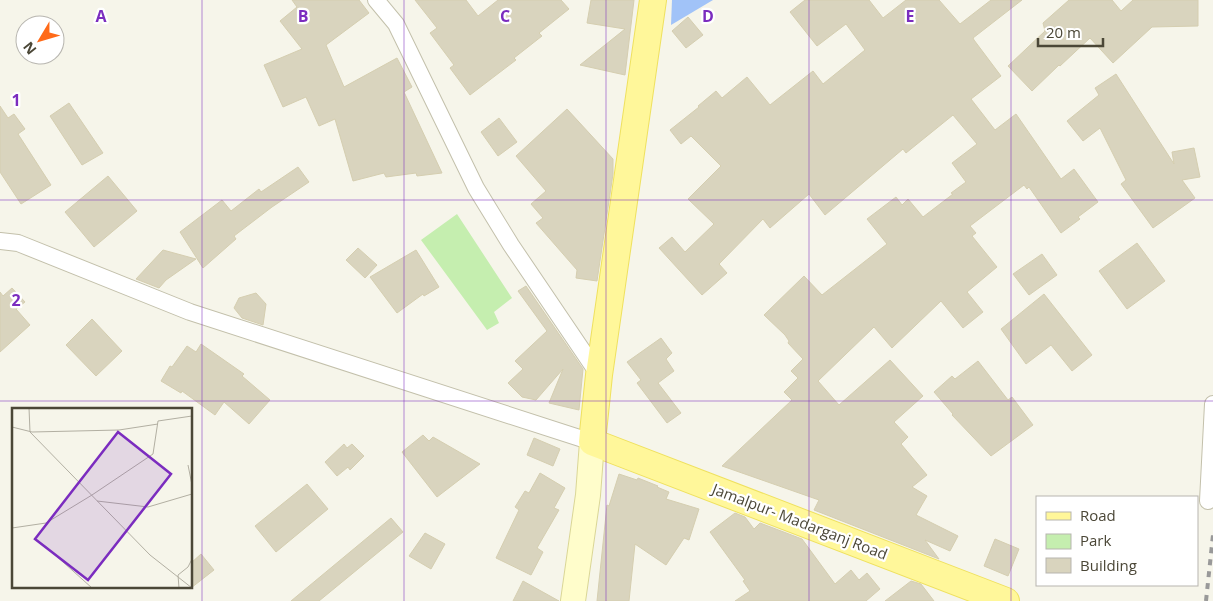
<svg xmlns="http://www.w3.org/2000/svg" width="1213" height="601" font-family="'Open Sans',sans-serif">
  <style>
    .green { fill: #c5eeaf }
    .water { fill: #a1c3f8 }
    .building { fill: #d9d4be; stroke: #d5ceb0 }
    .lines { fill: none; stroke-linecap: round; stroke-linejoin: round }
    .street-casing { stroke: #c3c0ab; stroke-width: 18 }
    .secondary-casing { stroke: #dad696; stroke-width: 26 }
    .primary-casing { stroke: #efe15f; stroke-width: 28 }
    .street { stroke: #fff; stroke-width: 16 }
    .secondary { stroke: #fffdcb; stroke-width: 24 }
    .primary { stroke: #fff79a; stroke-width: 26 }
    .rail { stroke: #999; stroke-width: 4; stroke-dasharray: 6 6; stroke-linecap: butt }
    .grid { fill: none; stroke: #7b2cbf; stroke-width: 1; stroke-opacity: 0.55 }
    .labels { text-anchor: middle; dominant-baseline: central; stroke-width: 4.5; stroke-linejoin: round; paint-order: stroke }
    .street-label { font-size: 15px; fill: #4b4737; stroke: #fff }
    .inset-road { fill: none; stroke: #b2afa2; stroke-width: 1 }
    .view { fill: #7b2cbf; fill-opacity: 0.15; stroke: #7b2cbf; stroke-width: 2.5 }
    .inset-edge { fill: none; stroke: #4b4737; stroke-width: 2.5 }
    .grid-label { font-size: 16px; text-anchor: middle; font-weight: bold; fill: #7b2cbf; stroke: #fff; stroke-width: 4.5; stroke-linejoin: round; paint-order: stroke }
  </style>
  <rect width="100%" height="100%" fill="#f6f5ea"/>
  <path class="green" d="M457,214L512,298L494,312L499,323L487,330L421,240Z"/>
  <path class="water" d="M672,0H713L671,25Z"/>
  <g class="building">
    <path d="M292,0H359L369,13L326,45L344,87L397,58L412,87L404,92L442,173L417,176L416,173L386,177L384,173L353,181L335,119L319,126L306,97L283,107L264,65L302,49L280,21L297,7Z"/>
    <path d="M415,0H466L478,16L498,0H561L569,9L539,33L542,36L514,58L516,60L470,95L450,68L454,65L430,33L437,28Z"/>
    <path d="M591,0H634L625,75L580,65L625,29L587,23Z"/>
    <path d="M805,0H869L883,18L906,0H939L960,24L991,0H1022L973,38L974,40L1001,76L971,99L995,130L1016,114L1061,179L1074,169L1098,202L1078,217L1080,219L1061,233L1029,187L1027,189L1024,185L970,226L976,233L972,236L997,267L967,292L983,312L963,328L941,301L892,348L874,327L818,381L839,405L890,360L923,396L894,422L908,437L901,444L927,475L912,487L927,496L916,515L958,536L950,551L925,540L939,559L814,510L819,500L722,466L792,400L784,392L798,378L791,371L803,359L788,343L789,341L785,335L764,315L804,276L822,295L887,244L867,219L896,197L902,205L908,199L923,217L953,194L951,193L966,182L952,163L977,144L953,115L906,153L903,149L825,215L809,194L770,228L763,219L719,264L727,273L702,295L659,248L672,237L685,252L714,224L688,199L721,166L691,136L681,144L670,130L699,107L698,106L716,91L722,98L747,77L770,105L813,71L823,84L865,50L846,24L817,46L790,12Z"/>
    <path d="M1069,0H1112L1121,11L1133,0H1198V26L1152,27L1113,63L1090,38L1060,66L1059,65L1032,91L1008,66L1045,31L1043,23Z"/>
    <path d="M688,17L703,35L686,48L672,31Z"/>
    <path d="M1116,74L1174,164L1172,152L1194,148L1200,177L1182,180L1195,198L1153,228L1121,184L1126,180L1100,128L1083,141L1067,121L1099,95L1095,88Z"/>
    <path d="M69,103L103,153L82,165L50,116Z"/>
    <path d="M0,106L8,118L14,114L25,129L18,134L51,185L21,204L0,172Z"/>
    <path d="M567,109L613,159V174L597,281L576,278L577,270L536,223L543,218L531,204L546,191L516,156Z"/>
    <path d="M499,118L517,142L498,156L481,132Z"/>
    <path d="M298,167L309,182L272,207L234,236L236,239L203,268L180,232L222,200L231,211L259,189L261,192Z"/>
    <path d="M108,176L137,211L94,247L65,212Z"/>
    <path d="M1137,243L1165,281L1127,309L1099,271Z"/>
    <path d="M358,248L377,265L365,278L346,260Z"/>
    <path d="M163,250L196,259L166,280L159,288L136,279Z"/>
    <path d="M416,250L439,287L424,296L423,294L397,313L370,277Z"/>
    <path d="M1042,254L1057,275L1029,295L1013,274Z"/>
    <path d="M526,286L583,369L579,410L549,403L563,369L536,400L522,397L508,383L523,369L515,361L547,331L518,291Z"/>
    <path d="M12,288L25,302L16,309L30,325L0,352V292L3,296Z"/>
    <path d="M256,293L266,304L263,325L242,318L234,308L239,298Z"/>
    <path d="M1044,294L1092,355L1072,371L1051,345L1026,364L1001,329Z"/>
    <path d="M92,319L122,351L96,376L66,345Z"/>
    <path d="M661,338L672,353L666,359L674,371L658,383L681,413L667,423L637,383L641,380L627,362Z"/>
    <path d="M201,344L244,374L242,376L270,400L249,424L224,402L215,415L182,391L181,393L161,381L170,366L172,367L187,346L196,352Z"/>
    <path d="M978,361L1008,400L1012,397L1033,425L991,456L952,415L953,414L934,392L952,376L955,379Z"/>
    <path d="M423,435L429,441L433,437L480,464L437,497L402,452Z"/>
    <path d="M534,438L560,449L553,466L527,455Z"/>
    <path d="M344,444L347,448L352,444L364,456L350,470L348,467L337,476L325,462Z"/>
    <path d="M540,473L565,488L554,508L559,510L537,548L543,552L531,575L496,558L519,510L515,507L525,491L529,493Z"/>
    <path d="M619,474L637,480L638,478L658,486L657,487L669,492L666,499L699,509L689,540L684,538L666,565L635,544L629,601H597L607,505L609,506Z"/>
    <path d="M307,484L328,509L276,552L255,526Z"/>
    <path d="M735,513L745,517L754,529L760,523L802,539L835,584L851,570L859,580L867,573L880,589L866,601H735L750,591L743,581L745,580L710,532Z"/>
    <path d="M391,518L403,532L319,601H291Z"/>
    <path d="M425,533L445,544L431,569L409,556Z"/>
    <path d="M995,539L1019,549L1008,576L984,566Z"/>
    <path d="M201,554L214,570L191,588V563Z"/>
    <path d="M523,581L559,601H513Z"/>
    <path d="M911,581L921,584L934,601H885Z"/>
  </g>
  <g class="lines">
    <g class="street-casing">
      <g id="street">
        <path d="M376,0L396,24L476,188L511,245L599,375"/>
        <path d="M0,241L18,243L190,312L592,442"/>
        <path d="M1208,501L1213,404"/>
      </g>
    </g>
    <g class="secondary-casing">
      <path id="secondary" d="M573,601L588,495L592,442"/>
    </g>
    <g class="primary-casing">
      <path id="primary" d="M653,0L599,375L592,442L1006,601"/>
    </g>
    <use href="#street" class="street"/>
    <use href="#secondary" class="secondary"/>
    <use href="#primary" class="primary"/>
    <path class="rail" d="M1206,601L1213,535"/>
  </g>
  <path class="grid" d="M202,0V601M404,0V601M606,0V601M809,0V601M1011,0V601M0,200H1213M0,401H1213"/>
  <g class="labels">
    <g class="street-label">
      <text transform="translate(800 521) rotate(21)">Jamalpur- Madarganj Road</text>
    </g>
  </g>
  <g transform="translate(12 408)">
    <rect width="180" height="180" fill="#f6f5ea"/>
    <path class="inset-road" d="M17,0L18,24L138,147L180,180M0,19L20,24L107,22L146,16M176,57L180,77M80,87L141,46L146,13L180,8M85,93L136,99L180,86M180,105V135M0,120L34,115L80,87M32,137L80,180M167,180L166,167L176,159L180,151"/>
    <path class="view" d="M106,24L159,66L76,172L23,131Z"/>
    <rect width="180" height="180" class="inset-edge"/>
  </g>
  <g class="grid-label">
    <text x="101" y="22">A</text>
    <text x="303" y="22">B</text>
    <text x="505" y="22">C</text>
    <text x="708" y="22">D</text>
    <text x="910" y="22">E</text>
    <text x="16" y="106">1</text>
    <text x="16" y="306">2</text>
  </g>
  <rect x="1036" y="496" width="162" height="90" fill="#ffffff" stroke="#b7b5af"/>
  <rect x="1046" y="512" width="25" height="8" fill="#fff79a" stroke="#b7b5af"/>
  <text x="1080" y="521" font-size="15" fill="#4b4737">Road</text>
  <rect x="1046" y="534" width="25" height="15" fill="#c5eeaf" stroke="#b7b5af"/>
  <text x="1080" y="546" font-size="15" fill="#4b4737">Park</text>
  <rect x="1046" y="558" width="25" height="15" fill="#d9d4be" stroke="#b7b5af"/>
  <text x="1080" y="571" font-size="15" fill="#4b4737">Building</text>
  <g transform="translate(40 40) rotate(232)"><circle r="24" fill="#ffffff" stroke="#b7b5af"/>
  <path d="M0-4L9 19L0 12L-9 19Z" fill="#ff6a18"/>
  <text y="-8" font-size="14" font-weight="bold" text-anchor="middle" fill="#4b4737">N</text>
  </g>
  <path d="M1038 38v8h65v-8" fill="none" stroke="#4b4737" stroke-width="2.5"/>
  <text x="1046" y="38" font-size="15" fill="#4b4737" stroke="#ffffff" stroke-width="4" paint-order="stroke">20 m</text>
</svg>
